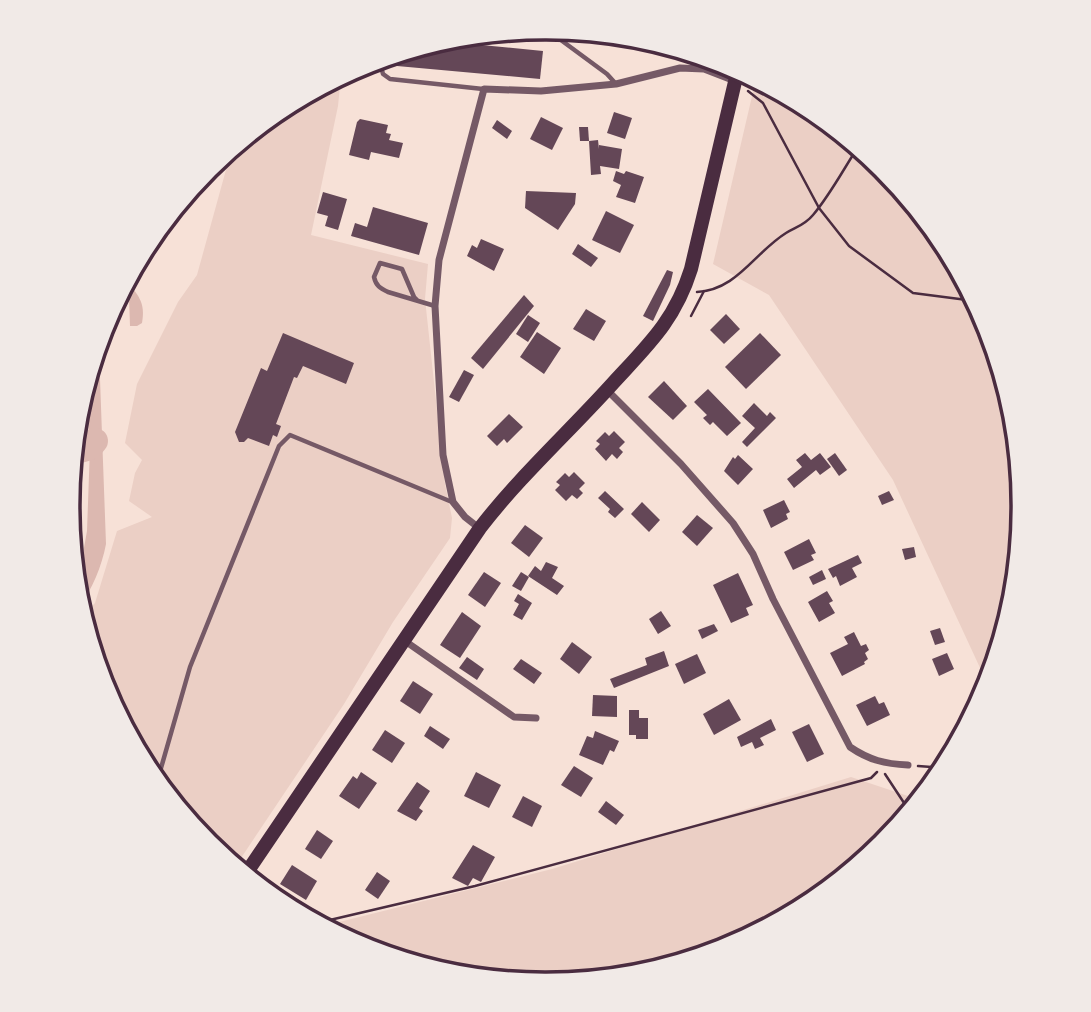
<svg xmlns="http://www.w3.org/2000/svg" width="1091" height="1012" font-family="Lato,sans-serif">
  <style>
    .green { fill: #ebcfc5 }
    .water { fill: #dcb8b0 }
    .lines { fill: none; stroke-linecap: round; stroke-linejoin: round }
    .river { stroke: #dcb8b0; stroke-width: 26 }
    .building { fill: #644757 }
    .path { stroke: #4a2c40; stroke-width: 2.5 }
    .service { stroke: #755966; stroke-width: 4.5 }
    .minor { stroke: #755966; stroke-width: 7 }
    .primary { stroke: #4a2c40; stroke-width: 14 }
    .rim { fill: none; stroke: #4a2c40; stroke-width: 3.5 }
  </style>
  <rect width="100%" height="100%" fill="#f7e1d7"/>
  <g class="green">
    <path d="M341,76L338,106L311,235L428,264L425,299L445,484L452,518L450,538L393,622L344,704L235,867L207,844L148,771L104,689L82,616L95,603L117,531L152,517L129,501L135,473L142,460L125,443L137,384L178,302L197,275L232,148L280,108Z"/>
    <path d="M756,79C775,89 796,98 813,110C972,223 1047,405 1014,598C1009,627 997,657 988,685L893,480L769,295L713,264Z"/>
    <path d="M851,777L920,800L883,844L811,904L728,948L638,975L545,984L452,975L362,947L323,926L552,869Z"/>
  </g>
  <g class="water">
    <path d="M126,281C138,294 146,303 142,323L137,326H130L129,298L119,295Z"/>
    <path d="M94,354L100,379L106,544C102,566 92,589 79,608L75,578L82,559L87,531L90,447L85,386Z"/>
  </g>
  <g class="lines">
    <path class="river" d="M73,452L90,447L95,441"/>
  </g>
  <g class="building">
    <path d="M440,41L543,51L540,79L397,66L398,54Z"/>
    <path d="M614,112L632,118L625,139L607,133Z"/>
    <path d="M541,117L563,128L552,150L530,139Z"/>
    <path d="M360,119L388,125L386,133L391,134L389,140L403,143L399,158L371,152L369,160L349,155L357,122Z"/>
    <path d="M497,120L512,131L507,139L492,128Z"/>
    <path d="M579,127H588L589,141H580Z"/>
    <path d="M598,140L599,149V145L622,149L619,169L600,166L601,174L591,175L589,141Z"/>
    <path d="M616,171L624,174L626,171L644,177L635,203L616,197L621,185L613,181Z"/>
    <path d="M526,191L576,193L575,204L558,230L525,208Z"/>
    <path d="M323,192L347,199L338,230L325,226L328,216L317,213Z"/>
    <path d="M373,207L428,223L419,255L351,236L355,223L367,227Z"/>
    <path d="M606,211L634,225L620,253L592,240Z"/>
    <path d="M481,239L504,249L494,271L467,256L472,245L477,248Z"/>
    <path d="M578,244L598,258L591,267L572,254Z"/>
    <path d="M667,270L673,272L670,285L653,321L643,316Z"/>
    <path d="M524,295L534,306L483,369L471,358Z"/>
    <path d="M586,309L606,321L594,341L573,329Z"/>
    <path d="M726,314L740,329L724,344L710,330Z"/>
    <path d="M528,315L540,323L528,342L516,334Z"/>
    <path d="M537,332L561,348L544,374L520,357Z"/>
    <path d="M283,333L354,363L346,384L303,366L297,378L294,377L276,424L281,426L277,437L273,435L269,446L248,438L244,442H239L235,432L261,368L267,371Z"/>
    <path d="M760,333L781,355L746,389L725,367Z"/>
    <path d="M464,370L474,375L459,402L449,397Z"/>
    <path d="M664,381L687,406L673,420L648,397Z"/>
    <path d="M708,389L741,423L727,436L713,422L710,425L703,418L707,415L694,402Z"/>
    <path d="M754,403L767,416L770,412L776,418L747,447L742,442L755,428L742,416Z"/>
    <path d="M509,414L523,427L507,443L504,439L497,446L487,436Z"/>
    <path d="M614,431L625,442L619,448L623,452L617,459L612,454L606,461L595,449L600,444L596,441L605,432L609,436Z"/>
    <path d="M805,453L811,460L820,453L831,467L820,475L816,470L794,488L787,479L802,467L796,460Z"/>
    <path d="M835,453L847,470L839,476L827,459Z"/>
    <path d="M738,455L753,469L738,485L724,471L733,457L735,459Z"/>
    <path d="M574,472L585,483L579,489L583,493L577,499L572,495L566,501L555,490L560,485L556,482L565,473L569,477Z"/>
    <path d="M605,491L624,509L615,518L608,512L610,509L598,498Z"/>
    <path d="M889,491L894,500L882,505L878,496Z"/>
    <path d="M784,500L790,512L786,514L788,519L771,528L763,510Z"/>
    <path d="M642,502L660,520L649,532L631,514Z"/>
    <path d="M697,515L713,528L697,546L682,532Z"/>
    <path d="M525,525L543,538L529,557L511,543Z"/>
    <path d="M809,539L816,553L811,555L814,560L793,570L784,552Z"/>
    <path d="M914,547L916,557L905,560L902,549Z"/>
    <path d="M858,555L862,563L852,568L857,577L840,586L836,576L833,578L828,569Z"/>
    <path d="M546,562L558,567L552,578L564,586L557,595L528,576L535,566L541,571Z"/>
    <path d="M822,570L826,579L813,585L809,577Z"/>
    <path d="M484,572L501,583L485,607L468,595Z"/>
    <path d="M521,572L529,577L521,591L512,586Z"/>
    <path d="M738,573L753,605L746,608L749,615L731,623L713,585Z"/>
    <path d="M827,591L833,601L829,603L835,613L819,622L808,602Z"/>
    <path d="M518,594L532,603L522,620L513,615L519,604L514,601Z"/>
    <path d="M661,611L671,626L658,634L649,619Z"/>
    <path d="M462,612L481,626L460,658L440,645Z"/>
    <path d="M714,624L718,631L702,639L698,630Z"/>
    <path d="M940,628L945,642L935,645L930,631Z"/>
    <path d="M854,632L861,646L866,644L869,650L865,653L868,659L864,662L865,664L842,676L830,653L848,644L844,637Z"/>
    <path d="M572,642L592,657L579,674L560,659Z"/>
    <path d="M664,651L669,666L614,688L610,679L647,665L645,658Z"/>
    <path d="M947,653L954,669L939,676L932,659Z"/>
    <path d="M697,654L706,673L684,684L675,664Z"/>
    <path d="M467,657L484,669L477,680L459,668Z"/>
    <path d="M521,659L542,673L534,684L513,669Z"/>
    <path d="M413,681L433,694L420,714L400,701Z"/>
    <path d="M593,695L617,696V717L592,716Z"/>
    <path d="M875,696L879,704L884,702L890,715L867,726L856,705Z"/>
    <path d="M729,699L741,720L714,735L703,714Z"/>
    <path d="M629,710H639V718H648V739H636V735H629Z"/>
    <path d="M771,719L776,730L760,738L764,745L755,749L752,742L741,747L737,737Z"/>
    <path d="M809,724L824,754L807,762L792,732Z"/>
    <path d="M430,726L450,739L443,749L424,736Z"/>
    <path d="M385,730L405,743L392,763L372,750Z"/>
    <path d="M595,731L619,741L614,752L610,750L603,765L579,755L587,736L593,738Z"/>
    <path d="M574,766L593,778L581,797L561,785Z"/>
    <path d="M361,772L377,783L359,809L339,796L353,776L357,779Z"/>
    <path d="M476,772L501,785L489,808L464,796Z"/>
    <path d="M417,782L430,791L419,808L423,811L416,821L397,811Z"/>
    <path d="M523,796L542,806L532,827L512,817Z"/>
    <path d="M606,801L624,815L616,825L598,812Z"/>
    <path d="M317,830L333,841L321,859L305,849Z"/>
    <path d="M473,845L495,857L481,882L473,878L468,886L452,878Z"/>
    <path d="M292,865L317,881L306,900L280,884Z"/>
    <path d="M377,872L390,881L378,899L365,890Z"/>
  </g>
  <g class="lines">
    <g class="path">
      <path d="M748,91L763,103L819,208L849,246L913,293L975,301"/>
      <path d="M697,292C737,290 754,253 786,233C796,227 805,225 813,215C830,195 843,170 858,147"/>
      <path d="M691,316L704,291"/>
      <path d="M918,766L945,768"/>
      <path d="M885,774L910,812"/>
      <path d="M317,923L475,886L871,778L877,772"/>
    </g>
    <g class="service">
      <path d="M530,30L550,32L607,74L616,84"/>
      <path d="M379,59L383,74L390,79L483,89"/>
      <path d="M418,301L414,297L402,269L380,263L374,277C376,286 380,288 388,292L435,306"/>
      <path d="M157,782L190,667L279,446L290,435L452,502"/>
    </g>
    <g class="minor">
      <path d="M607,390L681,464L733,523L753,554L773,599L850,747C869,760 885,764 908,765"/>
      <path d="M479,528L465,517L453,502L443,455L435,306L439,260L484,89L541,91L616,84L680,68L704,69L735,81"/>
      <path d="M405,641L514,717L536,718"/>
    </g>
    <path class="primary" d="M245,875L480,528C520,476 570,431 614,382C649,344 675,320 691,269L738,69"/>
  </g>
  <path d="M0 0H1091V1012H0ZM545 40H546A465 465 0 0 1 1011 505V507A465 465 0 0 1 546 972H545A465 465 0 0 1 80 507V505A465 465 0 0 1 545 40Z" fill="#f1eae7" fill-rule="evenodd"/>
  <path class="rim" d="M545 40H546A465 465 0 0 1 1011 505V507A465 465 0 0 1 546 972H545A465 465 0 0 1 80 507V505A465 465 0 0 1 545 40Z"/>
</svg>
